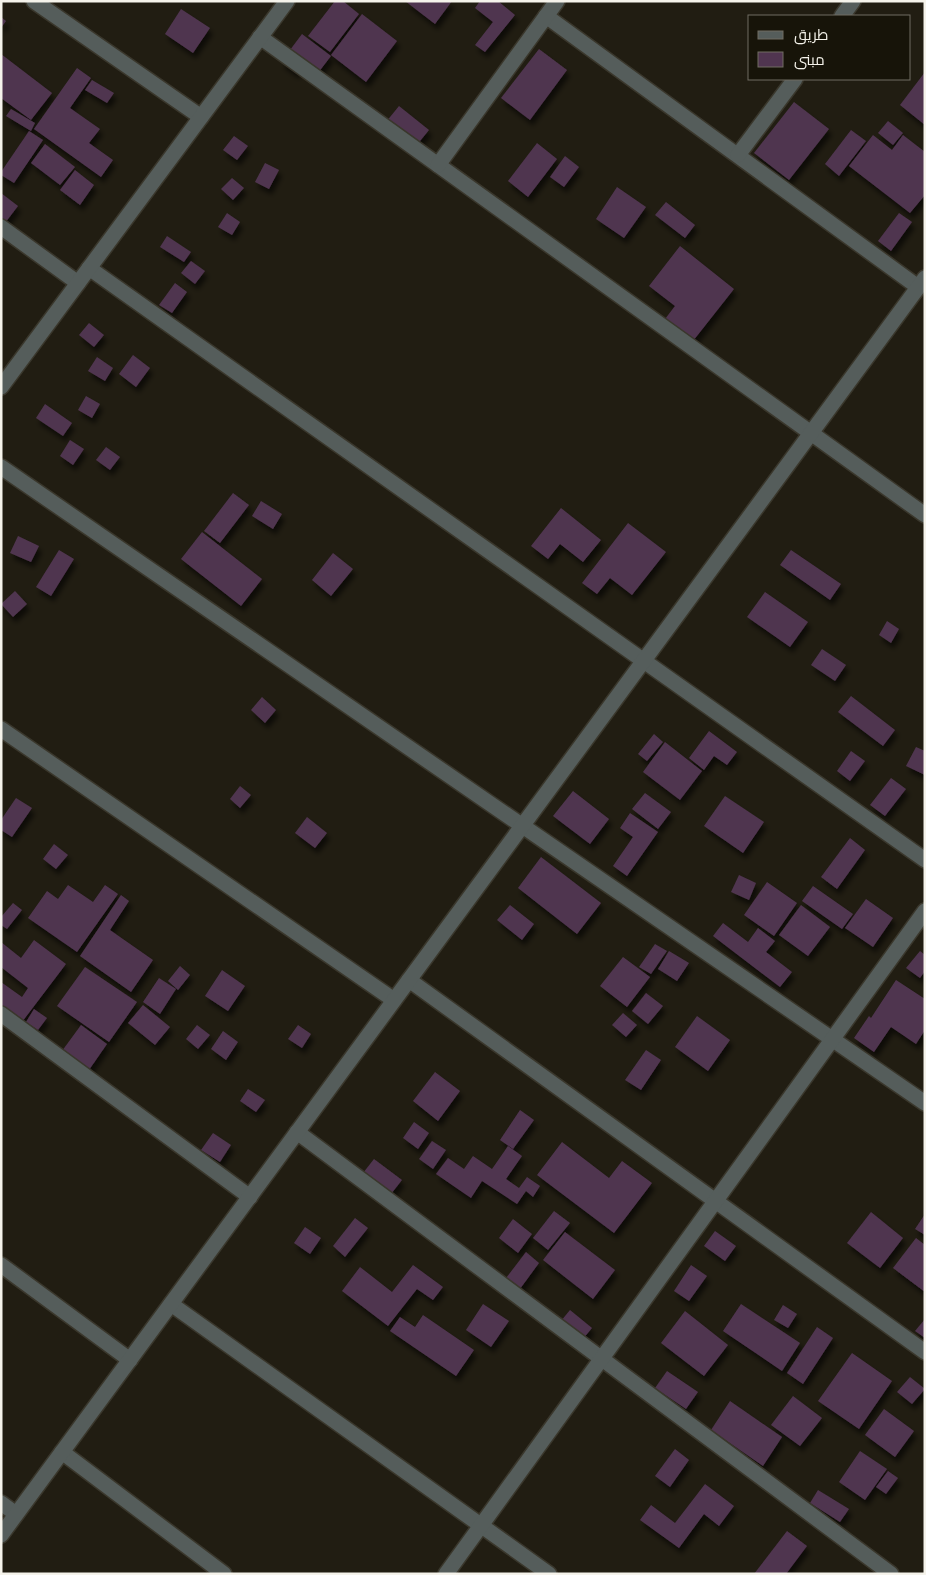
<svg xmlns="http://www.w3.org/2000/svg" width="926" height="1575" font-family="'Space Grotesk',Cairo,sans-serif">
  <style>
    .building { fill: #503550; filter: url(#shadow) }
    .lines { fill: none; stroke-linecap: round; stroke-linejoin: round }
    .minor-casing { stroke: #3a372c; stroke-width: 18 }
    .minor { stroke: #555d5b; stroke-width: 15 }
  </style>
  <defs>
    <filter id="shadow"><feDropShadow dx="3" dy="5.5" stdDeviation="2.5" flood-color="#0009"/></filter>
  </defs>
  <rect width="100%" height="100%" fill="#211d12"/>
  <g class="building">
    <path d="M335,1H343L359,14L330,52L308,36Z"/>
    <path d="M405,1H452L435,24Z"/>
    <path d="M480,1H498L515,15L485,52L475,45L493,22L475,8Z"/>
    <path d="M181,9L210,28L193,53L165,34Z"/>
    <path d="M362,14L397,41L366,82L331,55Z"/>
    <path d="M1,17L6,21L1,28Z"/>
    <path d="M302,34L331,56L318,73L304,63L296,73L281,62Z"/>
    <path d="M539,49L567,70L530,120L501,98Z"/>
    <path d="M1,54L52,93L31,120L1,98Z"/>
    <path d="M77,68L91,78L70,108L100,129L89,143L113,160L101,177L34,129Z"/>
    <path d="M925,72V125L900,105Z"/>
    <path d="M92,80L114,93L107,103L85,90Z"/>
    <path d="M794,102L829,129L789,180L754,153Z"/>
    <path d="M399,106L429,130L416,146L386,122Z"/>
    <path d="M11,109L35,123L31,131L6,116Z"/>
    <path d="M888,121L903,133L893,145L878,133Z"/>
    <path d="M851,130L866,141L839,176L825,164Z"/>
    <path d="M29,131L43,140L14,183L1,175V172Z"/>
    <path d="M873,135L892,150L903,135L925,152V195L910,213L849,166Z"/>
    <path d="M234,136L248,146L237,160L223,150Z"/>
    <path d="M537,143L557,159L528,197L508,181Z"/>
    <path d="M45,144L75,167L60,185L31,163Z"/>
    <path d="M565,156L579,167L564,187L550,177Z"/>
    <path d="M265,163L279,170L269,189L255,182Z"/>
    <path d="M75,170L94,185L80,205L60,190Z"/>
    <path d="M232,178L244,188L233,200L221,189Z"/>
    <path d="M617,187L646,207L624,238L596,219Z"/>
    <path d="M1,193L18,206L5,223L1,221Z"/>
    <path d="M666,202L695,225L685,238L655,215Z"/>
    <path d="M227,213L240,222L232,235L218,227Z"/>
    <path d="M899,213L912,222L891,251L878,241Z"/>
    <path d="M167,236L191,252L184,262L160,247Z"/>
    <path d="M680,246L734,289L693,341L665,319L675,306L649,286Z"/>
    <path d="M191,261L205,271L195,284L181,273Z"/>
    <path d="M175,283L187,292L172,313L159,305Z"/>
    <path d="M89,323L104,335L94,347L79,335Z"/>
    <path d="M133,355L150,368L136,387L119,374Z"/>
    <path d="M97,357L113,368L105,381L88,371Z"/>
    <path d="M86,396L100,404L92,418L78,410Z"/>
    <path d="M45,404L72,423L63,436L36,418Z"/>
    <path d="M70,440L84,449L73,465L60,456Z"/>
    <path d="M106,447L120,457L110,470L96,460Z"/>
    <path d="M233,493L249,505L220,543L204,531Z"/>
    <path d="M261,501L282,514L273,529L252,516Z"/>
    <path d="M561,508L601,540L583,562L560,544L548,559L531,546Z"/>
    <path d="M628,523L666,552L632,595L610,578L597,594L582,583Z"/>
    <path d="M202,532L262,579L241,606L181,559Z"/>
    <path d="M18,536L39,546L31,562L10,553Z"/>
    <path d="M59,550L74,559L51,596L36,587Z"/>
    <path d="M791,550L841,584L830,600L780,565Z"/>
    <path d="M333,553L353,569L331,596L312,580Z"/>
    <path d="M15,591L27,604L13,617L1,604Z"/>
    <path d="M765,592L808,622L790,647L747,617Z"/>
    <path d="M887,621L899,629L891,643L879,635Z"/>
    <path d="M822,649L846,665L835,681L811,665Z"/>
    <path d="M851,696L895,730L883,746L838,712Z"/>
    <path d="M262,697L276,710L265,723L251,710Z"/>
    <path d="M709,731L737,752L727,765L714,756L704,770L689,758Z"/>
    <path d="M654,734L663,742L647,761L638,754Z"/>
    <path d="M665,742L702,771L680,800L643,772Z"/>
    <path d="M916,747L925,751V775L906,766Z"/>
    <path d="M851,751L865,761L850,781L837,771Z"/>
    <path d="M891,778L906,789L885,816L870,805Z"/>
    <path d="M240,786L251,795L240,808L230,799Z"/>
    <path d="M573,791L609,819L590,844L553,816Z"/>
    <path d="M645,793L671,812L658,829L632,809Z"/>
    <path d="M725,796L764,822L743,853L704,826Z"/>
    <path d="M16,798L32,808L12,837L1,830V820Z"/>
    <path d="M630,813L658,832L627,876L613,866L633,837L620,828Z"/>
    <path d="M307,817L327,833L315,848L295,833Z"/>
    <path d="M850,838L865,850L837,889L821,877Z"/>
    <path d="M54,844L68,855L56,869L43,859Z"/>
    <path d="M541,857L601,903L577,934L518,888Z"/>
    <path d="M739,875L756,883L749,900L731,892Z"/>
    <path d="M767,882L797,903L774,936L744,915Z"/>
    <path d="M68,885L93,902L105,885L118,894L77,952L28,918L47,891L58,899Z"/>
    <path d="M813,886L853,914L842,929L802,901Z"/>
    <path d="M121,895L129,901L110,930L153,960L131,992L80,956Z"/>
    <path d="M866,899L893,918L873,947L845,928Z"/>
    <path d="M13,903L22,910L7,929L1,925V917Z"/>
    <path d="M510,905L534,924L522,940L497,920Z"/>
    <path d="M801,905L830,927L808,956L779,935Z"/>
    <path d="M723,923L748,942L758,928L775,941L766,952L792,972L780,987L713,936Z"/>
    <path d="M34,940L66,964L22,1022L1,1006V982L22,997L28,988L1,967V942L21,958Z"/>
    <path d="M655,944L667,951L651,974L639,967Z"/>
    <path d="M669,951L689,963L677,981L658,969Z"/>
    <path d="M920,951L925,955V971L920,978L906,968Z"/>
    <path d="M623,957L650,977L627,1007L600,986Z"/>
    <path d="M180,966L190,975L178,990L168,981Z"/>
    <path d="M85,967L137,1002L109,1042L57,1006Z"/>
    <path d="M222,970L245,986L228,1011L205,996Z"/>
    <path d="M159,978L176,989L160,1014L143,1002Z"/>
    <path d="M896,980L925,999V1030L916,1044L891,1027L874,1052L854,1038L869,1016L871,1018Z"/>
    <path d="M646,993L663,1006L648,1024L632,1011Z"/>
    <path d="M143,1005L170,1027L155,1045L128,1023Z"/>
    <path d="M34,1009L47,1018L38,1030L26,1022Z"/>
    <path d="M623,1013L637,1025L626,1037L612,1025Z"/>
    <path d="M697,1016L730,1040L708,1071L675,1047Z"/>
    <path d="M81,1025L107,1044L89,1070L62,1051Z"/>
    <path d="M197,1025L210,1035L198,1049L186,1039Z"/>
    <path d="M298,1025L311,1034L302,1048L288,1039Z"/>
    <path d="M223,1031L238,1042L226,1060L211,1049Z"/>
    <path d="M646,1050L661,1060L641,1090L625,1080Z"/>
    <path d="M435,1072L460,1091L438,1121L413,1101Z"/>
    <path d="M248,1089L265,1100L256,1112L240,1101Z"/>
    <path d="M520,1110L534,1120L513,1149L500,1140Z"/>
    <path d="M414,1122L429,1133L418,1149L403,1138Z"/>
    <path d="M213,1133L231,1145L220,1162L201,1150Z"/>
    <path d="M432,1141L446,1150L433,1169L419,1159Z"/>
    <path d="M562,1142L609,1178L622,1161L652,1183L614,1233L537,1175Z"/>
    <path d="M508,1146L522,1156L506,1179L519,1188L527,1177L540,1186L533,1197L526,1191L517,1204L482,1181L471,1198L436,1174L448,1158L464,1169L473,1156L492,1169Z"/>
    <path d="M374,1159L402,1180L391,1194L363,1173Z"/>
    <path d="M554,1211L570,1223L548,1250L533,1238Z"/>
    <path d="M871,1212L903,1238L880,1268L847,1243Z"/>
    <path d="M925,1214V1235L915,1229Z"/>
    <path d="M355,1218L368,1228L345,1257L333,1246Z"/>
    <path d="M513,1219L532,1234L518,1253L499,1238Z"/>
    <path d="M305,1227L321,1238L310,1254L294,1243Z"/>
    <path d="M715,1231L736,1246L725,1261L704,1246Z"/>
    <path d="M565,1232L615,1270L593,1299L543,1260Z"/>
    <path d="M916,1238L925,1245V1292L893,1268Z"/>
    <path d="M526,1252L539,1263L517,1293L503,1282Z"/>
    <path d="M413,1265L443,1287L433,1300L417,1289L388,1326L342,1291L360,1267L392,1292Z"/>
    <path d="M691,1265L707,1276L689,1301L674,1291Z"/>
    <path d="M483,1304L509,1321L491,1347L466,1330Z"/>
    <path d="M741,1304L800,1343L782,1371L723,1331Z"/>
    <path d="M783,1305L797,1314L788,1328L774,1320Z"/>
    <path d="M570,1310L592,1328L578,1345L556,1327Z"/>
    <path d="M685,1311L728,1345L704,1376L661,1343Z"/>
    <path d="M423,1315L474,1350L456,1376L390,1331L400,1317L415,1327Z"/>
    <path d="M925,1319V1338L915,1331Z"/>
    <path d="M817,1327L833,1338L803,1384L787,1373Z"/>
    <path d="M852,1353L892,1381L859,1429L818,1401Z"/>
    <path d="M667,1371L698,1392L686,1409L655,1388Z"/>
    <path d="M910,1377L925,1389L912,1404L897,1392Z"/>
    <path d="M793,1396L822,1418L800,1446L771,1425Z"/>
    <path d="M730,1401L782,1437L763,1466L711,1430Z"/>
    <path d="M884,1409L914,1431L895,1457L865,1435Z"/>
    <path d="M675,1449L689,1460L670,1487L655,1476Z"/>
    <path d="M860,1451L887,1469L865,1500L839,1482Z"/>
    <path d="M888,1471L898,1478L886,1494L876,1487Z"/>
    <path d="M705,1484L734,1506L719,1526L704,1514L679,1548L640,1520L651,1505L675,1523Z"/>
    <path d="M818,1490L849,1509L840,1522L810,1503Z"/>
    <path d="M787,1531L807,1546L786,1574H754Z"/>
  </g>
  <g class="lines">
    <g class="minor-casing">
      <g id="minor">
        <path d="M34,1L201,117"/>
        <path d="M546,16L918,287"/>
        <path d="M842,16L853,1"/>
        <path d="M260,37L925,515"/>
        <path d="M738,155L795,79"/>
        <path d="M438,165L557,1"/>
        <path d="M1,227L78,283"/>
        <path d="M89,268L925,860"/>
        <path d="M1,387L287,1"/>
        <path d="M1,467L925,1103"/>
        <path d="M1,729L394,1000"/>
        <path d="M409,980L925,1352"/>
        <path d="M1,1014L250,1197"/>
        <path d="M297,1132L891,1574"/>
        <path d="M1,1265L130,1360"/>
        <path d="M171,1304L549,1574"/>
        <path d="M62,1452L224,1574"/>
        <path d="M1,1503L16,1514"/>
        <path d="M1,1535L925,278"/>
        <path d="M446,1574L925,911"/>
      </g>
    </g>
    <use href="#minor" class="minor"/>
  </g>
  <rect width="926" height="1575" fill="none" stroke="#f5f3eb" stroke-width="5"/>
  <rect x="748" y="15" width="162" height="65" fill="#171409" stroke="#706d63"/>
  <rect x="758" y="31" width="25" height="8" fill="#555d5b" stroke="#706d63"/>
  <text x="794" y="40" font-size="15" fill="#f5f3eb">طريق</text>
  <rect x="758" y="52" width="25" height="15" fill="#503550" stroke="#706d63"/>
  <text x="794" y="65" font-size="15" fill="#f5f3eb">مبنى</text>
</svg>
